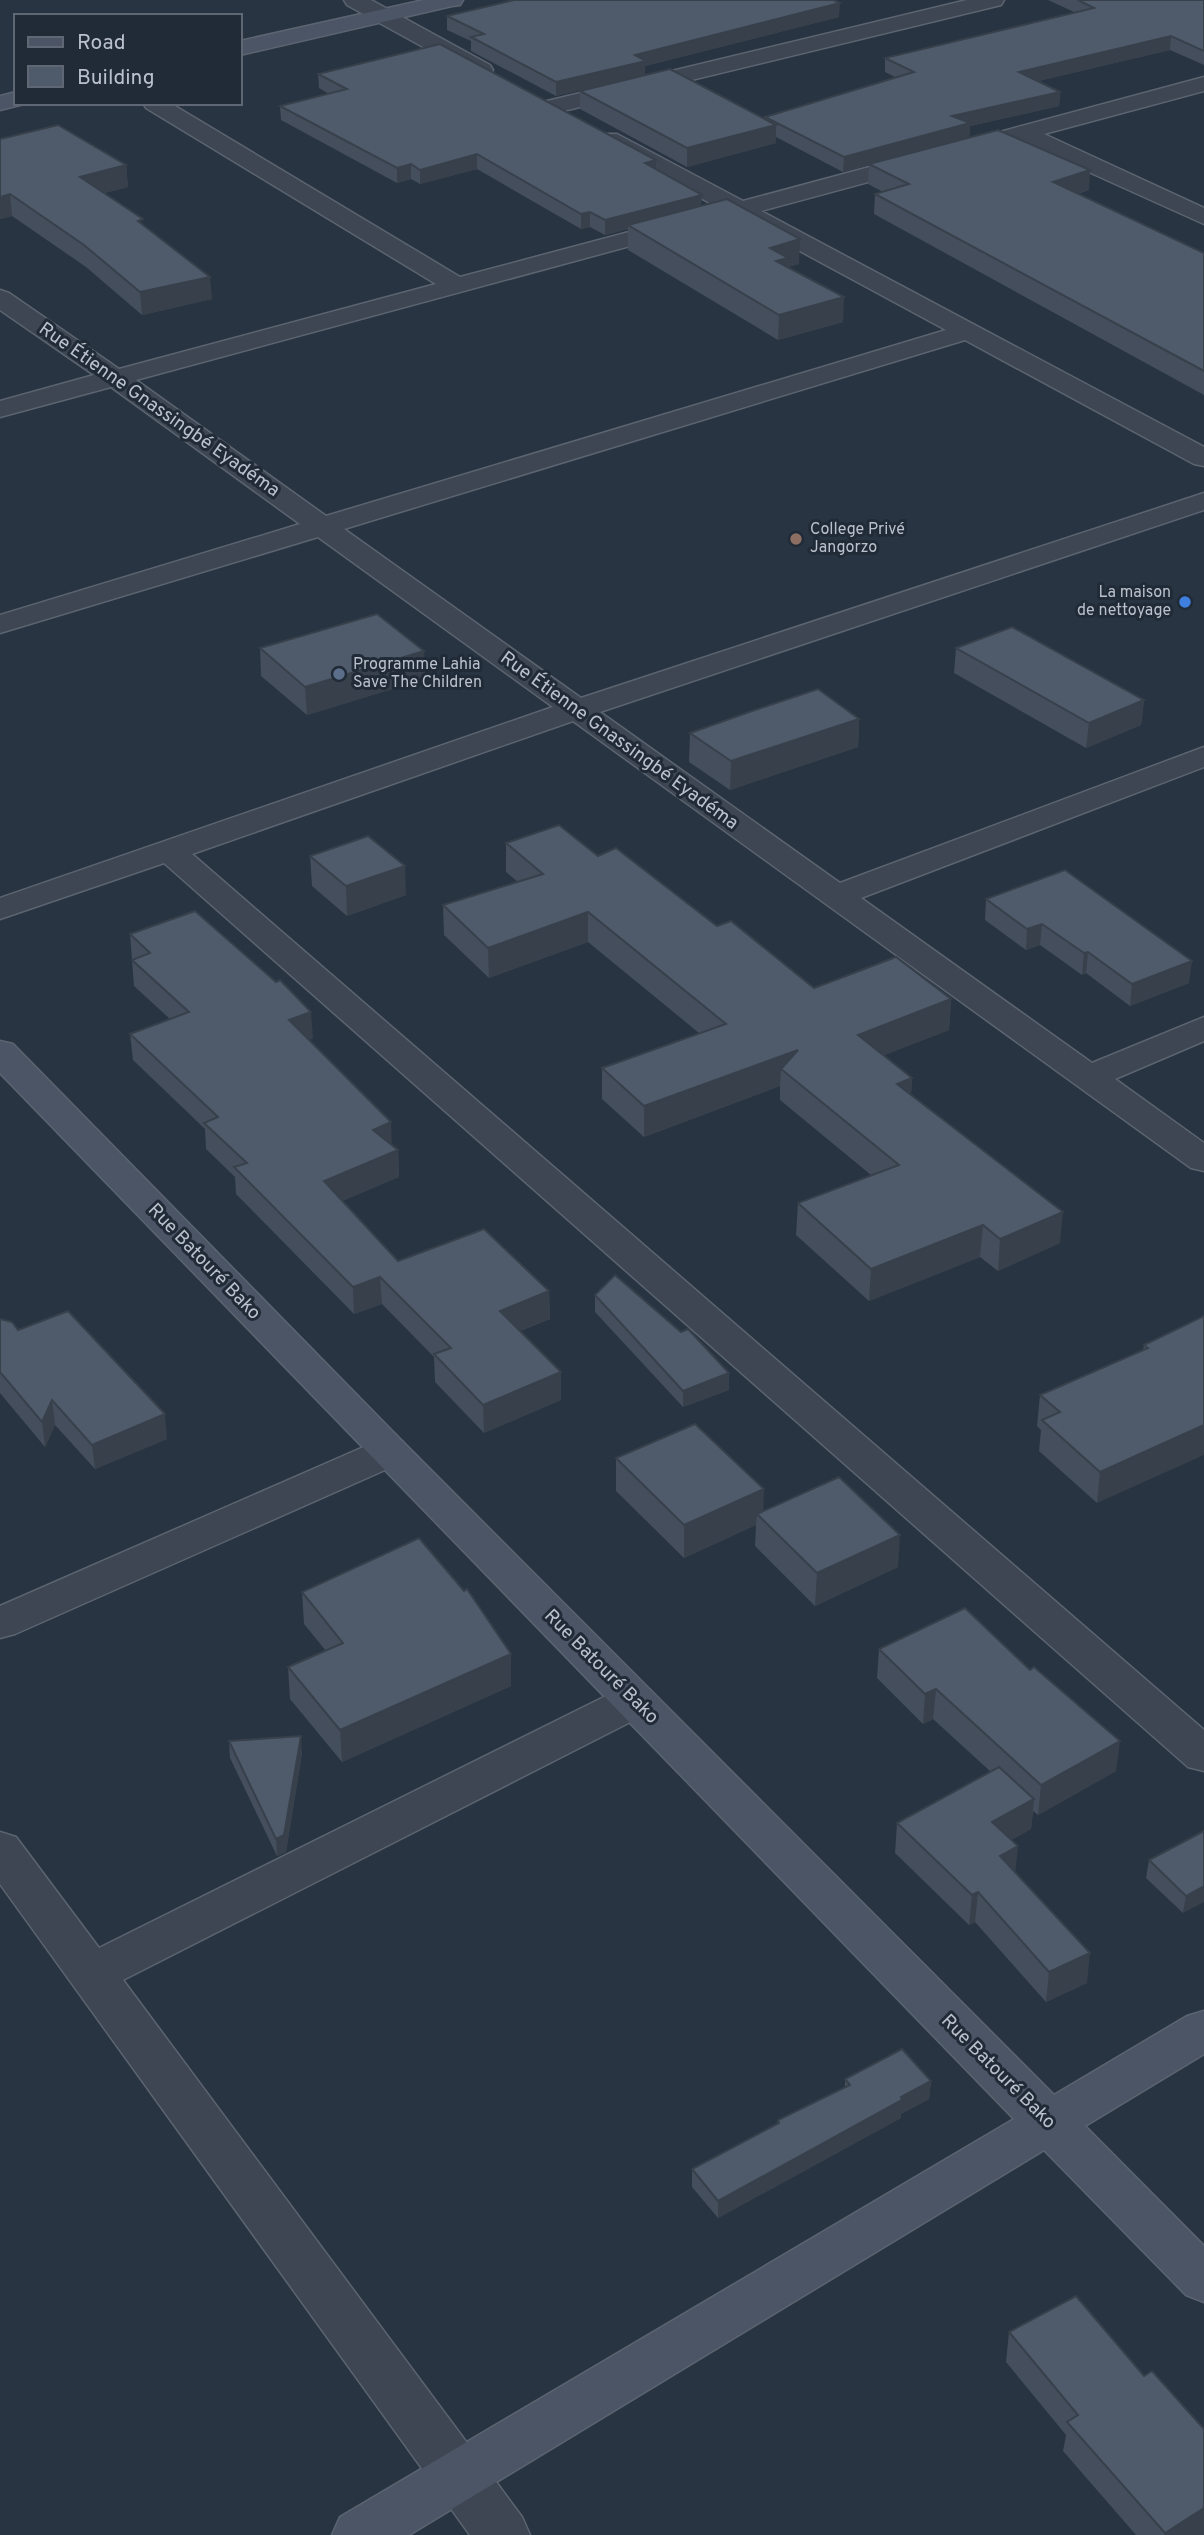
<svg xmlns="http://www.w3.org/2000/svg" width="1204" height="2535" font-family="Overpass,sans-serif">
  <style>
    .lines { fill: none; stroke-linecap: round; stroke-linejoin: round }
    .street-casing { stroke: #5b6470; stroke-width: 3 }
    .secondary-casing { stroke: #5b6470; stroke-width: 3 }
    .street { fill: #3d4652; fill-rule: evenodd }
    .secondary { fill: #4b5565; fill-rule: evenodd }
    .wall { fill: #444e5c }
    .shaded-wall { fill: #37404b }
    .building { fill: #4f5b6b; stroke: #37404b; stroke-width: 2 }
    .education-dot { fill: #8d6e63; stroke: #212b38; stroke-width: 2.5 }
    .shop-dot { fill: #3f7fe0; stroke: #212b38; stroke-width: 2.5 }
    .service-dot { fill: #5c6f8a; stroke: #212b38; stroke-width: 2.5 }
    .labels { text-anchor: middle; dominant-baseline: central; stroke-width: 6; stroke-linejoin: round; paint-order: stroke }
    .far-poi-label { font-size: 16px; fill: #bac1cc; stroke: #212b38; text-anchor: start }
    .street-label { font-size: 19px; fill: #bac1cc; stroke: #212b38 }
  </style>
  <rect width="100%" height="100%" fill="#283442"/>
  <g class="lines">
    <g class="street-casing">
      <g id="street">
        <path d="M344,0H371L490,65L493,70L490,75H474L347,5Z"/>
        <path d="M967,0H1004L1001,5L551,114L543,112L540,107L543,102Z"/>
        <path d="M1204,77V91L1044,134L1204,208V224L1020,141L761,211L1204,447V466L1194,464L965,340L344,529L581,698L1204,493V510L600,712L840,883L1204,747V767L861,898L1092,1063L1204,1017V1041L1115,1079L1204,1143V1171L1191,1168L573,721L192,854L1204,1730V1771L1188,1767L164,863L0,919V898L553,707L318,537L0,633V615L300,524L111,387L0,417V401L94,375L0,310V290L9,293L119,369L436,284L146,108L143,103H170L460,277L719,208L601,144L597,139L601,134H617L743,201ZM737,217L946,330L326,516L136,380Z"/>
        <path d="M389,1439L403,1442L410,1452L403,1462L15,1634L0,1638V1606L375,1442Z"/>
        <path d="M634,1685L650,1690L656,1701L650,1712L123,1980L522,2517L530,2535H470L0,1884V1832L16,1837L99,1948L618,1690Z"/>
      </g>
    </g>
    <g class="secondary-casing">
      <g id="secondary">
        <path d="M424,0H463L460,5L452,6L240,55V41Z"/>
        <path d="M16,92V103L24,104L0,110V96Z"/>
        <path d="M0,1041L13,1044L403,1442L1054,2095L1187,2016L1204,2011V2054L1085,2126L1204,2246V2302L1186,2295L1044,2150L409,2535H332L340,2517L1014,2119L0,1073Z"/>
      </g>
    </g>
    <use href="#street" class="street"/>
    <use href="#secondary" class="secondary"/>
  </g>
  <g class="wall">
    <path d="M1048,0H1204V65L1170,50L1038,81L1060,92L1059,106L970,126L969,138L1089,190L1078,194L1204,253V395L874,214L875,194L883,192L868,184L869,165L843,172L776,137V143L687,167L580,109V91L765,119V117L895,77L885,72V58L1074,12Z"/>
    <path d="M447,16L839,17L645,66V75L556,96L471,51V41L447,30Z"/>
    <path d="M318,74L656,160V169L702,206L799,264L788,267L843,322L778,340L628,250V229L605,235L590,227L581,229L477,169L420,184L411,179L397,183L281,120L280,106L329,94L319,88Z"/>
    <path d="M0,139L126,165L128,187L104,193L144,225L212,299L142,315L86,267L12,216L0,219Z"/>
    <path d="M260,648L424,651L425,679L307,715L261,676Z"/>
    <path d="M956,648L1144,700L1141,725L1086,748L954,673Z"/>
    <path d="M859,719L858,747L730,790L689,762L690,733Z"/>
    <path d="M506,843L598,856L717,926L814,988L951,999L949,1030L884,1055L912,1078L911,1096L1060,1243L998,1271L980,1257L869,1301L796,1235L798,1203L871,1175L780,1100V1086L644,1137L602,1099V1068L699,1033L588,942L489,978L444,935L443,905L518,882L506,872Z"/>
    <path d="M310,856L406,895L347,916L312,886Z"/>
    <path d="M986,899L1189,983L1130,1006L1086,973L1082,975L1040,945L1026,950L985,920Z"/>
    <path d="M130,934L313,1038L309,1040L392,1145L398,1150L399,1177L342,1201L398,1261L549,1291L550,1319L520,1331L561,1372V1400L484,1433L435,1382L434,1357L382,1304L354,1314L236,1194L235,1177L206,1149L205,1129L133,1060L130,1034L170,1019L134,986Z"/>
    <path d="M595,1295L729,1373V1390L683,1407L595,1312Z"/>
    <path d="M1204,1316L1097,1503L1039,1451L1041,1430L1037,1426L1040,1395L1143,1350L1144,1345Z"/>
    <path d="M0,1319L18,1330L167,1439L95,1469L55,1425L45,1447L0,1393Z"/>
    <path d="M616,1458L764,1511L898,1567L815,1606L755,1546L756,1525L684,1558L616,1491Z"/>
    <path d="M302,1592L511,1686L342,1762L290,1699L288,1667L326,1651L304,1624Z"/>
    <path d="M879,1649L1116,1771L1038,1815L1033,1811L1031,1829L1011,1840L1015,1872L1087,1983L1046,2002L975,1922L969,1925L895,1853L897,1823L991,1772L933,1719L923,1724L877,1678Z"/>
    <path d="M229,1741L302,1753L286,1852L277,1856L230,1758Z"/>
    <path d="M1204,1831L1183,1913L1146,1878L1149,1860Z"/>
    <path d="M845,2079L931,2081L929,2099L901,2114V2118L718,2218L692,2187V2169L777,2124L778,2120L845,2087Z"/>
    <path d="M1009,2332L1144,2376L1204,2429V2535H1136L1063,2451L1066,2435L1006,2362Z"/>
  </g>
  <g class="shaded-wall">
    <path d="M840,3L839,17L645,66V75L556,96V82L635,55Z"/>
    <path d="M1171,36L1170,50L1018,86L1019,72Z"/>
    <path d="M1060,92L1059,106L970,126L969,138L843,172L844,157L952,116Z"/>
    <path d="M776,125V143L687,167V148Z"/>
    <path d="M477,154V169L420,184V170Z"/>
    <path d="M656,160V175L645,163Z"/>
    <path d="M411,164V179L397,183V168Z"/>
    <path d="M126,165L128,187L82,199L80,177Z"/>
    <path d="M1090,170L1089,190L1051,202L1053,182Z"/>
    <path d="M10,194L12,216L0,219V197Z"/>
    <path d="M702,195L701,210L628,225V229L605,235V220Z"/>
    <path d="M590,212V227L581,229V214Z"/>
    <path d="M800,239L799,264L788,267L787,283L770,248Z"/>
    <path d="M210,277L212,299L142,315L140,292Z"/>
    <path d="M844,297L843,322L778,340L779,315Z"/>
    <path d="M424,651L425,679L307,715L305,687Z"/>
    <path d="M1144,700L1141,725L1086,748L1089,723Z"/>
    <path d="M859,719L858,747L730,790L731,761Z"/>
    <path d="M405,866L406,895L347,916L346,886Z"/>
    <path d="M588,912V942L489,978L488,948Z"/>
    <path d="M1042,924L1040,945L1026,950L1027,929Z"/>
    <path d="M1088,952L1086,973L1082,975L1084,953Z"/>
    <path d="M1192,961L1189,983L1130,1006L1132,984Z"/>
    <path d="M951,999L949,1030L857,1066L858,1035Z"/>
    <path d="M311,1012L313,1038L290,1046L289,1020Z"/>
    <path d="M798,1050L781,1069L780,1086L644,1137V1106Z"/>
    <path d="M912,1078L910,1109L897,1084Z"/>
    <path d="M391,1122L392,1149L373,1130Z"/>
    <path d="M398,1150L399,1177L326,1208L324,1181Z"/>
    <path d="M1063,1212L1060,1243L998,1271L1000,1239Z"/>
    <path d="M983,1225L980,1257L869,1301L871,1269Z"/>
    <path d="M380,1277L382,1304L354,1314L353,1287Z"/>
    <path d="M549,1291L550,1319L500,1338V1311Z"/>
    <path d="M561,1372V1400L484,1433L483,1405Z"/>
    <path d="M729,1373V1390L683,1407V1391Z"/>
    <path d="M52,1400L55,1425L45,1447L42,1422Z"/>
    <path d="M165,1414L167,1439L95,1469L92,1445Z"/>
    <path d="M1204,1425V1455L1097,1503L1100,1472Z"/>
    <path d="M764,1489L763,1520L757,1514L756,1525L684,1558V1525Z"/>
    <path d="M900,1535L898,1567L815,1606L817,1573Z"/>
    <path d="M511,1654V1686L342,1762L340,1730Z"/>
    <path d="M936,1689L933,1719L923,1724L925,1694Z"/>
    <path d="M301,1736L302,1753L286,1852L277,1856L276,1839Z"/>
    <path d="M1120,1741L1116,1771L1038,1815L1041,1785Z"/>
    <path d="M1034,1799L1031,1829L989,1852L992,1822Z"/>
    <path d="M1018,1846L1015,1876L1000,1856Z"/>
    <path d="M1204,1886V1902L1183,1913L1186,1896Z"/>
    <path d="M978,1892L975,1922L969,1925L972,1895Z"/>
    <path d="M1090,1953L1087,1983L1046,2002L1049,1972Z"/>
    <path d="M931,2081L929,2099L901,2114V2118L718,2218V2201L901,2097Z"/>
    <path d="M1204,2508V2535H1164L1165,2533Z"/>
  </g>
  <g class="building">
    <path d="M514,0H833L840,3L635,55L646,61L556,82L471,37L484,34L447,16Z"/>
    <path d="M1078,0H1204V51L1171,36L1019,72L1060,92L952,116L970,123L844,157L765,117L914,72L885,58L1094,8Z"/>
    <path d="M440,44L656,160L645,163L702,195L605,220L590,212L581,214L477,154L420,170L411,164L397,168L280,106L347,89L318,74Z"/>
    <path d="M670,69L776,125L687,148L580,91Z"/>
    <path d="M58,125L126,165L80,177L143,219L138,221L210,277L140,292L84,245L10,194L0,197V139Z"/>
    <path d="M998,130L1090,170L1053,182L1204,253V371L875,194L909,184L869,164Z"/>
    <path d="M727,199L800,239L770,248L788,258L776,261L844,297L779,315L628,225Z"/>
    <path d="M377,614L424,651L305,687L260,648Z"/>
    <path d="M1012,627L1144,700L1089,723L956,648Z"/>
    <path d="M818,689L859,719L731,761L690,733L752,711Z"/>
    <path d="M559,825L598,856L616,848L717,926L731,921L814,988L896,957L951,999L858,1035L912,1078L897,1084L1063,1212L1000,1239L983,1225L871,1269L798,1203L899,1165L781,1069L798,1050L644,1106L602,1068L726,1024L588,912L488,948L443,905L543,874L506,843Z"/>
    <path d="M368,836L405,866L346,886L310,856Z"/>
    <path d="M1065,870L1192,961L1132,984L1088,952L1084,953L1042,924L1027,929L986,899Z"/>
    <path d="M195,911L276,982L280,980L311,1012L289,1020L391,1122L373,1130L398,1150L324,1181L398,1261L484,1229L549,1291L500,1311L561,1372L483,1405L434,1354L451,1348L380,1277L353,1287L234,1167L247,1163L204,1123L218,1117L130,1034L189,1012L132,960L150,953L130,934Z"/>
    <path d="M615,1275L681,1332L688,1329L729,1373L683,1391L595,1295Z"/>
    <path d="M68,1311L165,1414L92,1445L52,1400L42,1422L0,1372V1319L12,1322L18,1330Z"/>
    <path d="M1204,1316V1425L1100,1472L1042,1420L1060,1412L1040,1395L1148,1348L1144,1345Z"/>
    <path d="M695,1424L764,1489L684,1525L616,1458Z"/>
    <path d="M839,1477L900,1535L817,1573L757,1514Z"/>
    <path d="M419,1538L464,1591L467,1589L511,1654L340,1730L288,1667L343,1643L302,1592Z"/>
    <path d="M965,1608L1030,1670L1034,1667L1120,1741L1041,1785L936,1689L925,1694L879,1649Z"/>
    <path d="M301,1736L284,1835L276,1839L229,1741Z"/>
    <path d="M999,1767L1034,1799L992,1822L1018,1846L1000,1856L1090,1953L1049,1972L978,1892L972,1895L897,1823Z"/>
    <path d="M1204,1831V1886L1186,1896L1149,1860Z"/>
    <path d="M902,2049L931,2081L901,2097L902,2100L718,2201L692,2169L779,2123L778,2120L850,2085L845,2079Z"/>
    <path d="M1076,2296L1144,2376L1152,2371L1204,2429V2508L1165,2533L1067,2422L1078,2415L1009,2332Z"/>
  </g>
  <circle class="education-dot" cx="796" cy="539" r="7"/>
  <circle class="shop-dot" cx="1185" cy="602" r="7"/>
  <circle class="service-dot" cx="339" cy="674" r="7"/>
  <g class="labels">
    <g class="far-poi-label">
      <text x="810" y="530">College Privé<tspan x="810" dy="18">Jangorzo</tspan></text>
      <text x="1171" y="593" text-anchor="end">La maison<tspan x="1171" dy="18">de nettoyage</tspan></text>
      <text x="353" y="665">Programme Lahia<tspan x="353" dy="18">Save The Children</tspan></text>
    </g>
    <g class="street-label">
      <text transform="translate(159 410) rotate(35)">Rue Étienne Gnassingbé Eyadéma</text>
      <text transform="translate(619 741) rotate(36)">Rue Étienne Gnassingbé Eyadéma</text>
      <text transform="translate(204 1262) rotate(46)">Rue Batouré Bako</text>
      <text transform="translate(601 1667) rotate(45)">Rue Batouré Bako</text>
      <text transform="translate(998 2072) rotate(45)">Rue Batouré Bako</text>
    </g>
  </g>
  <rect x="14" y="14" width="228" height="91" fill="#212b38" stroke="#5e6773" stroke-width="2"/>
  <rect x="28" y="37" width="35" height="10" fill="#4b5565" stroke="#5e6773" stroke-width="2"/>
  <text x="77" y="49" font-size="21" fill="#bac1cc">Road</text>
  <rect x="28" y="66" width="35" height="21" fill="#4f5b6b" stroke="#5e6773" stroke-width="2"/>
  <text x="77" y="84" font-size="21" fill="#bac1cc">Building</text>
</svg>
